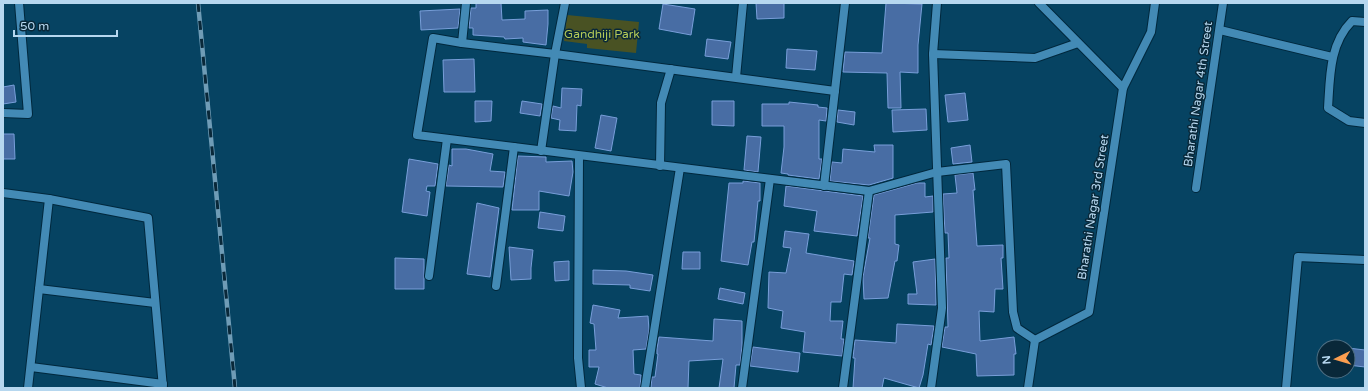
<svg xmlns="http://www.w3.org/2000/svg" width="1368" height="391" font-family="'Varela Round',sans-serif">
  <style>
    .green { fill: #495223 }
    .building { fill: #486da4; stroke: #789ed9 }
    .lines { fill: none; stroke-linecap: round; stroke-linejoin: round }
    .street-casing { stroke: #00283d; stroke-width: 10 }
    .street { stroke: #438ab5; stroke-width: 8 }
    .rail-casing { stroke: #6f9cb6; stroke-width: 4.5 }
    .rail { stroke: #092839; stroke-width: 3; stroke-dasharray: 9; stroke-linecap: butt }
    .labels { text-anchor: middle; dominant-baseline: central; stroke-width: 3; stroke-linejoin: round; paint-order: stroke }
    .park-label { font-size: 12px; fill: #b5ca57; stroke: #092839 }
    .street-label { font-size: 12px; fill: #b6d7ef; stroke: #092839 }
  </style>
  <rect width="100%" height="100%" fill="#064362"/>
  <path class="green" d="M567,15L639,22L636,53L587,48V44L564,41Z"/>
  <g class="building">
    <path d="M476,3H501L502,20L525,19V11L548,10V24L546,45L523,42V38L505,39L504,37L473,35V28H469L471,8H476Z"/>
    <path d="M756,3H784V18L757,19Z"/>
    <path d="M886,3L922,4L918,45V73L900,72L901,108H888L887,73L843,72L845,52L882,53Z"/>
    <path d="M663,4L695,9L691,35L659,29Z"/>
    <path d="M460,9L458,28L421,30L420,11Z"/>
    <path d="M707,39L731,42L728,59L705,56Z"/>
    <path d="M787,49L817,51L815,70L786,68Z"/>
    <path d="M474,59L475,92H444L443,60Z"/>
    <path d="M14,85L16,102L3,104V87Z"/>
    <path d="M562,88L582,89L581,106L577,105L576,131L559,130L560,120L551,118L553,106L561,108Z"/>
    <path d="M965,93L968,120L948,122L945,95Z"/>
    <path d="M475,101H492L491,121L475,122Z"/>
    <path d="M522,101L542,104L540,116L520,113Z"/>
    <path d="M712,101H734V126L712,125Z"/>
    <path d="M789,102L818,105V107L827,108L826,121L819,120V159H822L819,179L788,175V174L781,173L784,147V126H762V104H789Z"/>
    <path d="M926,109L927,130L893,132L892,110Z"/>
    <path d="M838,110L855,112L854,125L837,122Z"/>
    <path d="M601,115L617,118L611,151L595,148Z"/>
    <path d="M3,134H14L15,159H3Z"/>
    <path d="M747,136L761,137L758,172L744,170Z"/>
    <path d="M874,145H893V178L869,185L830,181L832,162L842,163L843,149L875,152Z"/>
    <path d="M970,145L972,162L953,164L951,148Z"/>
    <path d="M452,149H466L493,154L490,171L505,172L503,187L446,186L449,165L452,166Z"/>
    <path d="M518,156L546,157V162L572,161L573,172L569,196L539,191V210H512Z"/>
    <path d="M409,159L438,164L435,186H427L426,191L430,192L427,216L402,212Z"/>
    <path d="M973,173L975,190H973L977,246L1003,245V258H1001L1003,289H995L994,312L979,311L980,341L1014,337L1016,354H1014V375L977,376L976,354L942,347L945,327H948L946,258H949L948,233H945L943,194L957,193L955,175Z"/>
    <path d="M743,181L760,183V201H758L754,242H752L748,265L721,261L729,183H743Z"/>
    <path d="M917,183H925V197L933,196V212L895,215V244L899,245L897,261H895L888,298L864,299L863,277L870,238H868L874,195Z"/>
    <path d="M786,186L863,196L857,236L814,231L817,211L784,206Z"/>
    <path d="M477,203L499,208L490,277L467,274Z"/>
    <path d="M540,212L565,216L563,231L538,228Z"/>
    <path d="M785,231L809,234L806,253L854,261L852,275L844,274L841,302H831L830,321H843L841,339H844L842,356L803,352L805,332L781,328L783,311L768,308L769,272L786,273L791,248L783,247Z"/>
    <path d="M509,247L533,250L531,268V279L511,280Z"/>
    <path d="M683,252H700V269H682Z"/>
    <path d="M395,258L424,259V289H395Z"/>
    <path d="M935,259L936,305L908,304V294H917L913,262Z"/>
    <path d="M569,261V280L555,281L554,262Z"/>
    <path d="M593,270L626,271L653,275L650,291L630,288V285L593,284Z"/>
    <path d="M720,288L745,293L743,304L718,299Z"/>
    <path d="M593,305L620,310L618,318L648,316L649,330L646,349L633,350L634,374L641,375L640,388H608L595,384L599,367H589V350H596L594,324L590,323Z"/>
    <path d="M714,319L742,321V346L740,365H736L734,388H719L723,359L689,361L688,388H651L652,377H655L658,354H657V349L659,337L713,341Z"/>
    <path d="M897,324L934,326L931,345L928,344L923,375L919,388L884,378L882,388H853L855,358H853L855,340L896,343Z"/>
    <path d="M753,347L800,353L798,372L750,366Z"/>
    <path d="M1348,348L1365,350V367L1348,365Z"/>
  </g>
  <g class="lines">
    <g class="street-casing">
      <g id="street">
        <path d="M1039,3L1123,88"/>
        <path d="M1365,22L1352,21C1329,44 1330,78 1328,108L1349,121L1365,123"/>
        <path d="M1220,30L1332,57"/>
        <path d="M462,43L466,3"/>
        <path d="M933,54L1035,58L1078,43"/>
        <path d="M736,77L743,3"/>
        <path d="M835,91L555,54L462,43L433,38L417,135L869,191L937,172L1006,164L1013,312L1017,328L1035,340"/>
        <path d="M3,113L28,114L19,3"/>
        <path d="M541,151L555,54L565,3"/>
        <path d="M579,156L578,358L581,388"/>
        <path d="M660,166L661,103L671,69"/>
        <path d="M824,186L845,3"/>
        <path d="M1196,188L1223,3"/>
        <path d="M3,193L49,199L148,218L163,388"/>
        <path d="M429,276L447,139"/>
        <path d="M496,286L514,147"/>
        <path d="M39,289L155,303"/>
        <path d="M31,367L163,384"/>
        <path d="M28,388L49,199"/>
        <path d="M645,388L680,168"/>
        <path d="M742,388L770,179"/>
        <path d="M843,388L869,191"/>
        <path d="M931,388L942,308L933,54L937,3"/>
        <path d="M1028,388L1035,340L1089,312L1123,88L1151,32L1155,3"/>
        <path d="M1286,388L1298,257L1365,260"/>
      </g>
    </g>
    <use href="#street" class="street"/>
    <g class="rail-casing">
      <path id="rail" d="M198,3L235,388"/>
    </g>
    <use href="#rail" class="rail"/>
  </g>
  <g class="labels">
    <g class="park-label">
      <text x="602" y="34">Gandhiji Park</text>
    </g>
    <g class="street-label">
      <text transform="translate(1198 94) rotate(-82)">Bharathi Nagar 4th Street</text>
      <text transform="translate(1093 207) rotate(-81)">Bharathi Nagar 3rd Street</text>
    </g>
  </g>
  <rect width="1368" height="391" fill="none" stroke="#b6d7ef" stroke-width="8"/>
  <g transform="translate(1336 359) rotate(265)"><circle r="19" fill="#092839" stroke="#4e6e82"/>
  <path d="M0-3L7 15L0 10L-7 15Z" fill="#fb9e50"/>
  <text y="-6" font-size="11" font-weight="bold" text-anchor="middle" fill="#b6d7ef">N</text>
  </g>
  <path d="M14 30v6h103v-6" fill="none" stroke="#b6d7ef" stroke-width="2"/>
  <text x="20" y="30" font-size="12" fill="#b6d7ef" stroke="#092839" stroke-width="3" paint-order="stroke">50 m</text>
</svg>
